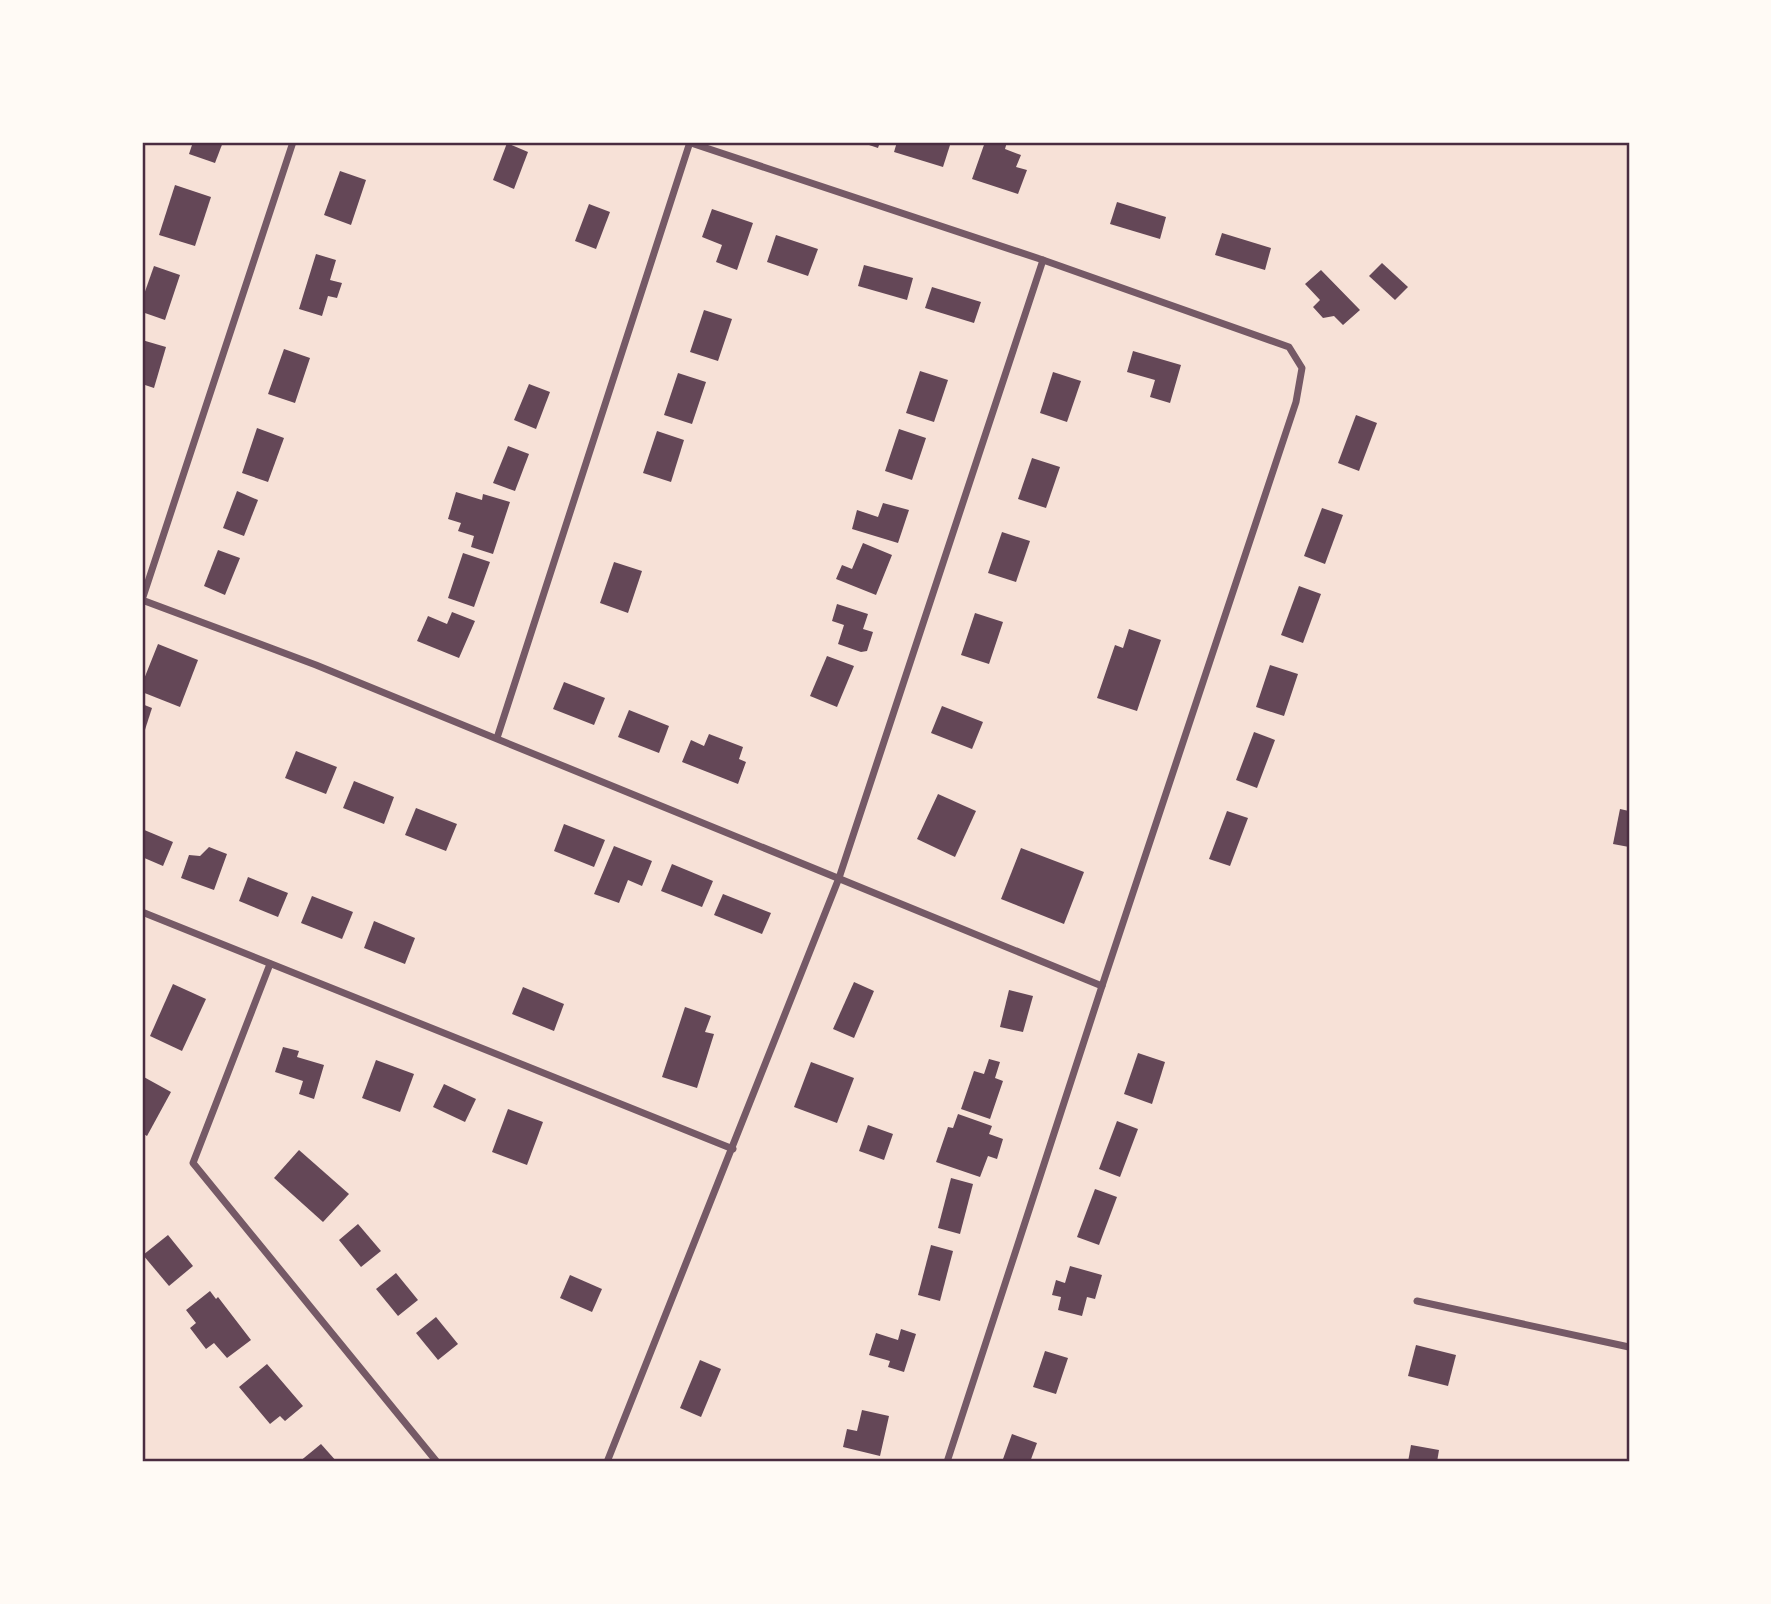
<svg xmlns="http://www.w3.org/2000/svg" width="1771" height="1604" font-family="'Fira Sans Condensed',sans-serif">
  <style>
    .building { fill: #644757 }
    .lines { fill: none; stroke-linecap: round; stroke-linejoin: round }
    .minor { stroke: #755966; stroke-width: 7 }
    .neatline { fill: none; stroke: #4a2c40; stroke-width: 2.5 }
  </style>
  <rect width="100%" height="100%" fill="#f7e1d7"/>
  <g class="building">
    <path d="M193,142H223L215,163L189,154Z"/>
    <path d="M860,142H880L878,148Z"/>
    <path d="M897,142H938L950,145L943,167L894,152Z"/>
    <path d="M985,142H1007L1005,149L1021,155L1016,167L1027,170L1018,194L972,179Z"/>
    <path d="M507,143L528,152L514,189L493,180Z"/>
    <path d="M340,171L366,180L351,225L324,215Z"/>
    <path d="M175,185L211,197L195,246L159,235Z"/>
    <path d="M1117,202L1166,217L1160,239L1110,224Z"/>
    <path d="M589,204L610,212L596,249L575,241Z"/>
    <path d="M712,209L753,223L737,270L716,262L722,245L702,237Z"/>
    <path d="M1222,233L1271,248L1265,270L1215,255Z"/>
    <path d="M776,235L818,249L808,276L767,262Z"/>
    <path d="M316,254L336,260L330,280L342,283L337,298L328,296L322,316L299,309Z"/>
    <path d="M1382,263L1408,287L1395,300L1369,276Z"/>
    <path d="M864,265L913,278L907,300L858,286Z"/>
    <path d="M154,266L180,275L165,320L142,312V300Z"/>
    <path d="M1321,270L1360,310L1343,325L1334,316L1323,318L1313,307L1320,300L1305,284Z"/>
    <path d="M932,287L981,302L974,323L925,308Z"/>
    <path d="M704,310L732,319L718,361L690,352Z"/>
    <path d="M142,340L166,347L154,388L142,384Z"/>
    <path d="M284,349L310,358L295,403L268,394Z"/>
    <path d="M1133,351L1181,365L1170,403L1150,397L1155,380L1127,372Z"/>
    <path d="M920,371L948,380L934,422L906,413Z"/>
    <path d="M1053,372L1081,381L1067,422L1040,413Z"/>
    <path d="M678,373L706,382L692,424L664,415Z"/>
    <path d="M529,384L550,392L536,429L514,420Z"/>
    <path d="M1356,415L1377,423L1359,471L1338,463Z"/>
    <path d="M257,428L284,438L268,482L242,473Z"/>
    <path d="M899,429L926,438L912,480L885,471Z"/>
    <path d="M657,431L684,440L671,482L643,473Z"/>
    <path d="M508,446L529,454L515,491L493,483Z"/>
    <path d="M1032,458L1060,467L1046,508L1018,499Z"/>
    <path d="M237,491L258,500L244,536L223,528Z"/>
    <path d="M456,492L482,500L483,494L510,502L493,554L471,547L474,536L458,531L461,523L448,519Z"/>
    <path d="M883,503L909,510L898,543L852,529L857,510L878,517Z"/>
    <path d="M1322,508L1343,515L1325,564L1304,556Z"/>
    <path d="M1002,532L1030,541L1016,582L988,573Z"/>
    <path d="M863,543L892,555L876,595L836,579L842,565L852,569Z"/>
    <path d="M218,550L240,558L225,595L204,586Z"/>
    <path d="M463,553L490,562L474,607L448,598Z"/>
    <path d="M614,562L642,571L628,613L600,603Z"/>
    <path d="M1299,586L1321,594L1303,643L1281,635Z"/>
    <path d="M837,604L868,614L863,629L873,632L867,651L861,652L838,644L844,625L832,621Z"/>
    <path d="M452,612L475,621L459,658L417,641L428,616L447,624Z"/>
    <path d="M975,613L1003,622L989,664L961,655Z"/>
    <path d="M1129,629L1161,640L1137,711L1097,698L1115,645L1123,648Z"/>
    <path d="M158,644L198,660L180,707L142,692V684Z"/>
    <path d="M827,656L854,666L837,707L810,696Z"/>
    <path d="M1270,665L1298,674L1284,716L1256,707Z"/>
    <path d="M564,682L605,698L594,725L553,709Z"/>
    <path d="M142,704L152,708L142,739Z"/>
    <path d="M942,706L983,722L972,749L931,733Z"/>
    <path d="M629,710L669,726L659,753L618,737Z"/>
    <path d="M1254,732L1275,740L1257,788L1236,780Z"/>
    <path d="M709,734L743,747L739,759L746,762L738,784L682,762L691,740L704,746Z"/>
    <path d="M296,751L337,767L326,794L285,778Z"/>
    <path d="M354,781L394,797L384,824L343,808Z"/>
    <path d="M938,794L976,811L955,857L917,839Z"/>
    <path d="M416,808L457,824L446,851L405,835Z"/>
    <path d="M1620,809L1629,811V847L1613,844Z"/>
    <path d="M1227,811L1248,818L1230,866L1209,859Z"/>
    <path d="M564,824L605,840L594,867L554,851Z"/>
    <path d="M142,829L173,842L163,866L142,857Z"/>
    <path d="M614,846L652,861L642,886L628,880L619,903L594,894Z"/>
    <path d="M209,847L227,854L214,890L181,878L189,855L200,856Z"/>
    <path d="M1021,848L1084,872L1064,924L1001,899Z"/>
    <path d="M672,864L713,881L702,907L661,891Z"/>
    <path d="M248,877L288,893L278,917L239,901Z"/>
    <path d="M723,894L771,913L762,934L714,915Z"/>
    <path d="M312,896L353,912L342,939L301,923Z"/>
    <path d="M374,921L415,938L405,964L364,948Z"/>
    <path d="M854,982L874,991L854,1038L833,1029Z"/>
    <path d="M173,984L206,999L182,1051L150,1036Z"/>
    <path d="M523,987L564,1004L554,1031L512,1014Z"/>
    <path d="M1009,990L1033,996L1023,1032L1000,1027Z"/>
    <path d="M685,1007L711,1016L705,1032L714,1034L697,1088L662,1077Z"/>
    <path d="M283,1047L299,1051L297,1057L324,1065L314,1099L299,1094L303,1081L275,1072Z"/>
    <path d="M1138,1053L1165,1062L1152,1104L1124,1094Z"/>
    <path d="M989,1059L1000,1062L995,1078L1003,1081L990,1119L961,1109L974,1071L984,1074Z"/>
    <path d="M376,1060L414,1074L400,1112L362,1098Z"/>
    <path d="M811,1062L854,1078L837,1123L794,1107Z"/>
    <path d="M142,1076L171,1092L147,1136L142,1133Z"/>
    <path d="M444,1084L476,1099L465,1122L433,1107Z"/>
    <path d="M508,1109L543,1122L527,1165L492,1152Z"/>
    <path d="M958,1114L992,1126L989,1134L1003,1139L997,1159L988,1156L980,1177L936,1162L948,1127L953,1128Z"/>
    <path d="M1117,1121L1138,1129L1120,1177L1099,1169Z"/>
    <path d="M868,1125L893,1134L884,1160L859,1151Z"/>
    <path d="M299,1150L349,1194L323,1222L274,1178Z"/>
    <path d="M951,1178L973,1184L960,1234L938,1228Z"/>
    <path d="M1095,1189L1117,1197L1099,1245L1077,1237Z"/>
    <path d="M358,1224L381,1251L361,1267L339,1240Z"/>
    <path d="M168,1235L193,1266L169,1286L143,1255Z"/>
    <path d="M931,1245L953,1251L940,1301L918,1295Z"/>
    <path d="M1070,1266L1102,1275L1095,1299L1087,1297L1082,1316L1058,1310L1061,1297L1052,1295L1056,1280L1065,1283Z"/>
    <path d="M396,1273L418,1300L398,1316L376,1289Z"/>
    <path d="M570,1275L602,1289L592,1312L560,1298Z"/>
    <path d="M210,1291L216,1299L218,1297L251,1340L227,1358L214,1343L206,1349L190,1328L196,1323L186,1310Z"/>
    <path d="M436,1317L458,1344L438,1360L416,1333Z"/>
    <path d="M901,1329L916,1334L904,1372L888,1367L890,1361L869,1355L876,1333L898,1340Z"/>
    <path d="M1416,1345L1456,1355L1448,1386L1408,1376Z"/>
    <path d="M1045,1351L1068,1358L1056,1394L1033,1387Z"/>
    <path d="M700,1360L721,1369L701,1417L680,1408Z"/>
    <path d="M267,1364L303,1406L285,1421L280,1416L270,1424L239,1387Z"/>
    <path d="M862,1410L889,1416L880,1456L843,1447L847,1429L857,1431Z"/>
    <path d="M1012,1434L1037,1443L1030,1462H1013L1003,1459Z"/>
    <path d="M321,1444L337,1462H299Z"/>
    <path d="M1411,1445L1439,1450L1437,1462H1408Z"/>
  </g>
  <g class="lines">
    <g class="minor">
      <path d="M293,142L142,600L316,665L1102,986"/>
      <path d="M688,142L1043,260L1289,347L1302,368L1296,402L1102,986L947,1462"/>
      <path d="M497,738L690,142"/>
      <path d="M142,912L733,1149"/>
      <path d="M270,964L193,1163L437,1462"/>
      <path d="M1417,1301L1629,1347"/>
      <path d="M607,1462L839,878L1043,260"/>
    </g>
  </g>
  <rect width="1771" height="1604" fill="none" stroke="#fffaf5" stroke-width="287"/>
  <rect x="144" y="144" width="1484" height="1316" class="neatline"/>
</svg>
